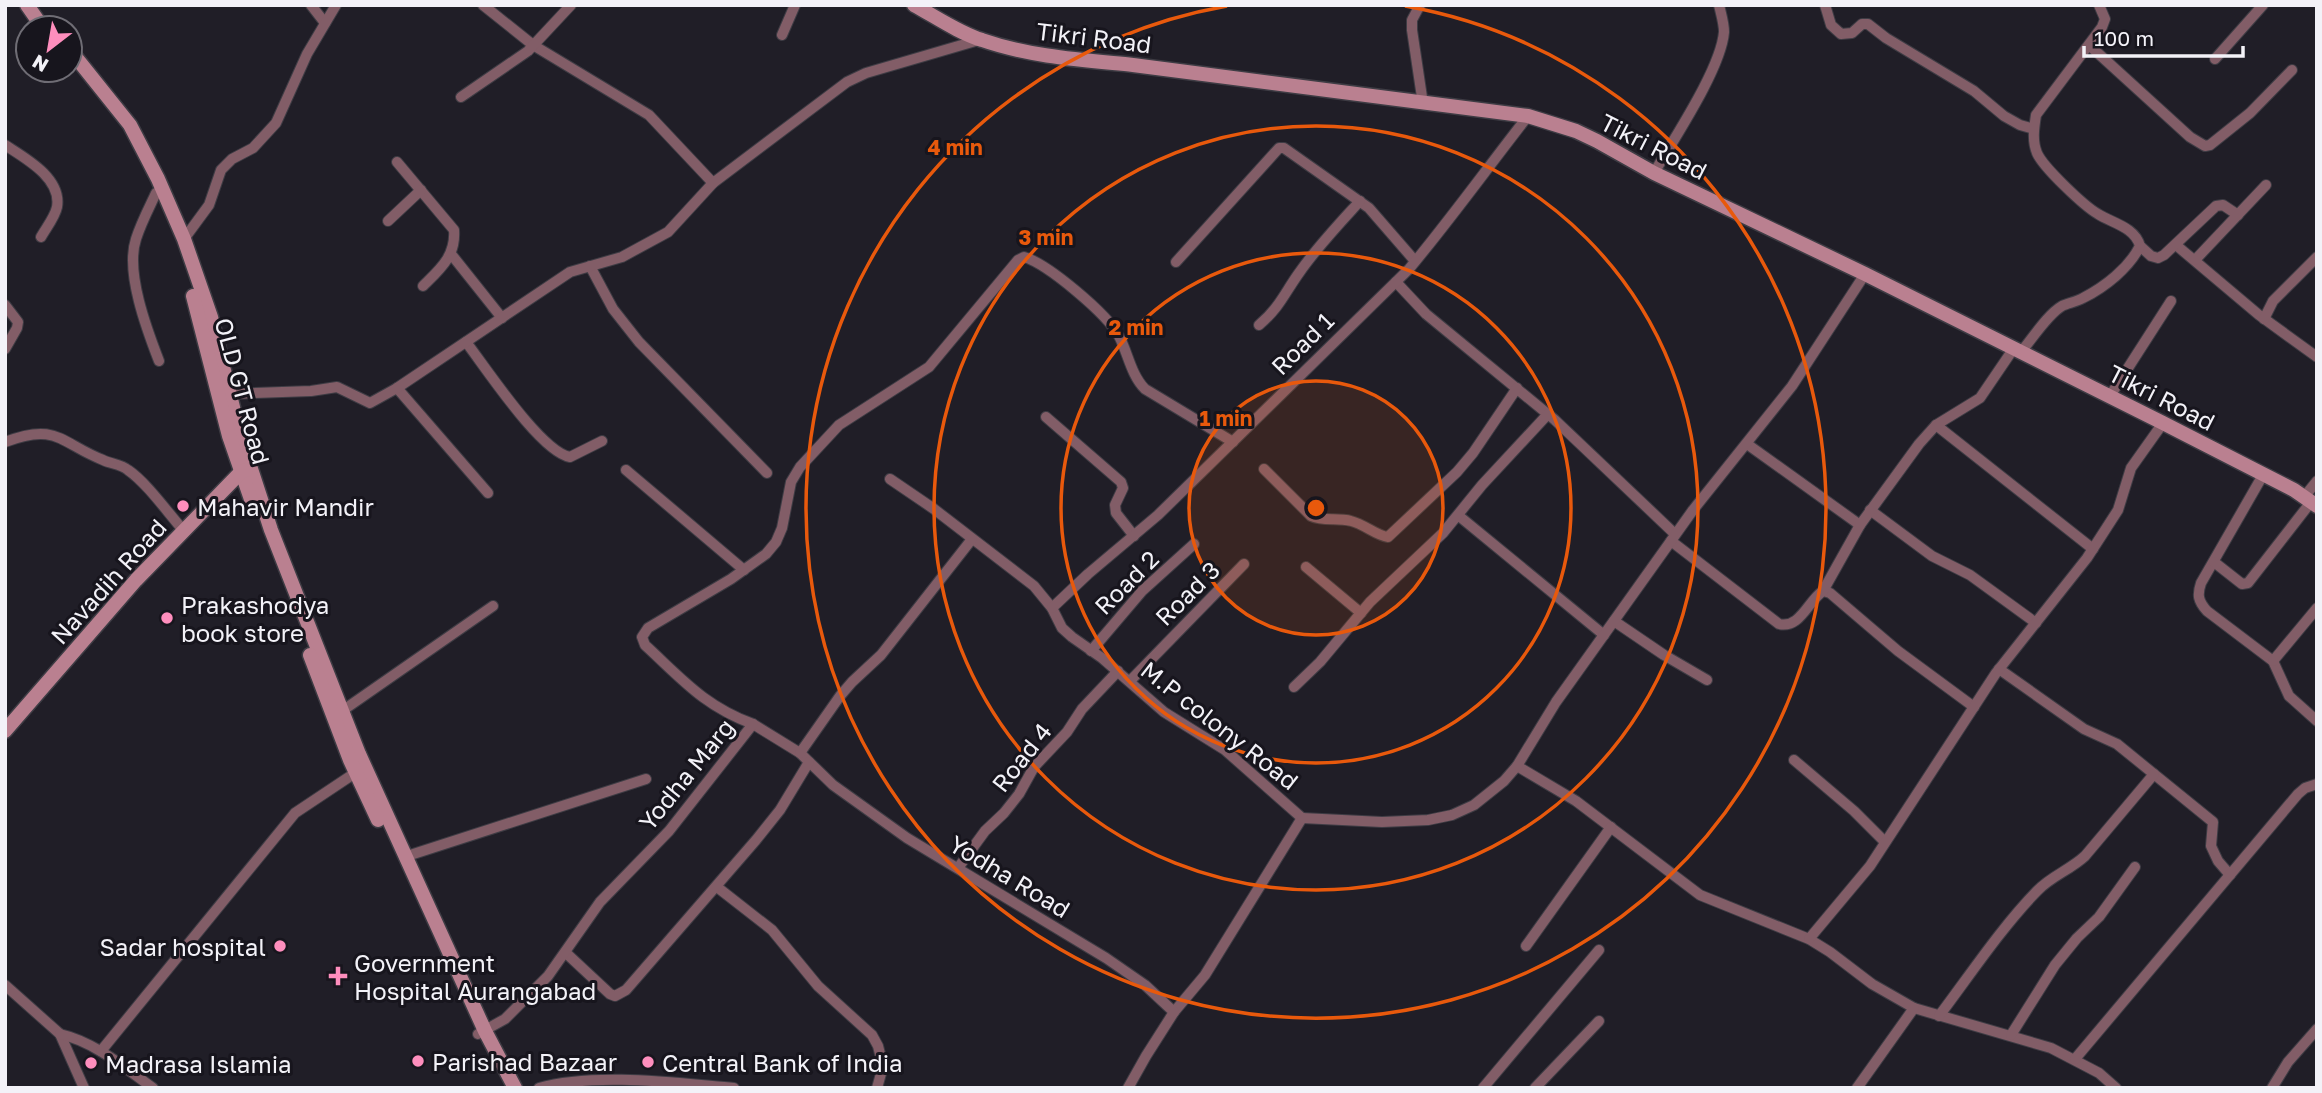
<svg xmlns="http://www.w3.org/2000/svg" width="2322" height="1093" font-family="'Golos Text',sans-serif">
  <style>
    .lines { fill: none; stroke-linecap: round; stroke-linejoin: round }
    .street-casing { stroke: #3e3c44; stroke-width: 12 }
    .secondary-casing { stroke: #3e3c44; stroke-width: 17 }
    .street { stroke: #825d67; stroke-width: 10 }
    .secondary { stroke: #ba8090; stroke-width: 14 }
    .ring { fill: none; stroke: #e8590c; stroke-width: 3.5 }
    .poi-dot { fill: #fe8ebd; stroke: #17151d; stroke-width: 2.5 }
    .labels { text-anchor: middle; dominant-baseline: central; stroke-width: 6; stroke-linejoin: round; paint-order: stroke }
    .street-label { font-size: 24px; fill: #f3f2f8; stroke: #17151d }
    .poi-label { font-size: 24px; fill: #f3f2f8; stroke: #17151d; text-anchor: start }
    .centre { fill: #e8590c; stroke: #17151d; stroke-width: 3.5 }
    .ring-label { font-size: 21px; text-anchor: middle; font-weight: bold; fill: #e8590c; stroke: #17151d; stroke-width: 6; stroke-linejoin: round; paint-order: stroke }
  </style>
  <rect width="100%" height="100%" fill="#201e27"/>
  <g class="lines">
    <g class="street-casing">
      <g id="street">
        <path d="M311,5L325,23"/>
        <path d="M483,5L533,45L649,115L713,183"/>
        <path d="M1420,5L1412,20V30L1423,104"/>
        <path d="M1825,5L1831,25L1841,34L1852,33L1862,24H1868L1886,38L1974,91L2004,116L2020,125L2034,129"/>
        <path d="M782,35L795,5"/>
        <path d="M2089,45L2190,137L2205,146L2210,145L2250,113L2292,70"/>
        <path d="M2215,59L2263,5"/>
        <path d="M461,97L528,51L571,5"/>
        <path d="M5,145C25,158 62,178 57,207C55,217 46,228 41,237"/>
        <path d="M397,162L454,230C456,256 440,269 423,286"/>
        <path d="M1654,173C1673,140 1721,69 1724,32C1724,23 1721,14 1719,5"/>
        <path d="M156,193C149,208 141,223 136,239C125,272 147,330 159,361"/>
        <path d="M388,221L421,190"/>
        <path d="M184,239L209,205L221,170L232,159L253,148L276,123L307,54L336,5"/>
        <path d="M2176,245L2259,315L2317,357"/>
        <path d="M2140,246L2151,256L2158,258L2164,255L2216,206L2223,205L2238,215"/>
        <path d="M451,254L502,318"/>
        <path d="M2195,260L2266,185"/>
        <path d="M1176,262L1279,148H1284L1369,208L1415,261"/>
        <path d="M590,266L613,309L639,342L767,473"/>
        <path d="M1396,282L1426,314L1555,420L1675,534"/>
        <path d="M5,305L18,322L17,328L5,349"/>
        <path d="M2264,319L2273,301L2317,257"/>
        <path d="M1259,325C1280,307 1284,294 1299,273C1317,247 1339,224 1360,201"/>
        <path d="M466,342C486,368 541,452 570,457L602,441"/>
        <path d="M2021,352C2032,339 2048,314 2062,306C2068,303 2076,302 2083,298C2105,287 2129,268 2140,246C2135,227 2112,223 2098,214C2084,206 2043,167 2037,153C2032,141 2034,128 2036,115L2102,27L2105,19L2099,5"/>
        <path d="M397,388L488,493"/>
        <path d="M230,394L311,391L337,387L370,403L397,388L570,272L622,257L668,232L713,183L847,82L866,73L979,40"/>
        <path d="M2110,396L2171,301"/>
        <path d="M1046,417L1121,482L1123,488L1115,505L1116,513L1134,536"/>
        <path d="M1936,425L2093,549"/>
        <path d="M5,442C57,422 60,443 103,460C111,464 121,464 128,470C147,483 168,513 184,531"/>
        <path d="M1747,444L1860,525"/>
        <path d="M1264,469L1311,516C1324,522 1337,517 1351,521C1364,524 1377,536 1388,537L1457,472L1473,453L1517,388"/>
        <path d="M626,470L744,570"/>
        <path d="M2263,475L2201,583C2197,595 2198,601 2207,611L2273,661L2289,696L2317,721"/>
        <path d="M890,479L934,509L1034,586L1052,608L1062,628L1072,637L1102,658L1164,712L1225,750L1302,818L1205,975L1174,1012"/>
        <path d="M2304,497L2317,481"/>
        <path d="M1870,510L1932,556L1970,575L2036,623"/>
        <path d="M1459,516L1604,635"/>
        <path d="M1671,541L1779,624C1800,629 1808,601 1823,591L1830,593L1898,651L1974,707"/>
        <path d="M2214,562L2242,584L2248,583L2311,502"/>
        <path d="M1306,567L1361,613"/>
        <path d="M1823,591L1860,525L1919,444L1936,425L1980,398L2014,348"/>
        <path d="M1052,608L1088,574L1158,515L1409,269C1450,220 1488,167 1528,116"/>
        <path d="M1614,621L1664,655L1707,680"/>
        <path d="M1091,651L1142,591L1194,544"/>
        <path d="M2273,661L2317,608"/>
        <path d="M1999,669L2084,729L2117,744L2213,822L2211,846L2218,861L2230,875"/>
        <path d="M1130,681L1244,564"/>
        <path d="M1294,687L1320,662L1370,602L1443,533L1482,485L1548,414"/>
        <path d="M342,711L493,606"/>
        <path d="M753,724L800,753L833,785L907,838L1106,958L1145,985L1174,1012L1146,1056L1128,1088"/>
        <path d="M800,753L840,696L852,682L881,655L972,539"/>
        <path d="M1794,760L1854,811L1884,841"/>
        <path d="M1517,766L1576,801L1700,895L1809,939L1830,952L1872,984L1914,1008L2051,1048L2099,1073L2116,1088"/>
        <path d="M1302,818L1382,822L1428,820L1452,815L1474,805L1504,781L1517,766L1556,702L1693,510L1792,386L1865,274"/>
        <path d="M404,857L646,779"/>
        <path d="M958,868L985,831L1004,813L1019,794L1034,767L1067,732L1082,709L1118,671"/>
        <path d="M717,887L772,930L818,986L872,1035L878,1046L881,1058L882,1070L877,1088"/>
        <path d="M1809,939L1870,866L1996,673L2087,558L2118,510L2131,468L2163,423"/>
        <path d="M1526,946L1611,827"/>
        <path d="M566,953L610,994L615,996L626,990L756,840L780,810L809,762"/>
        <path d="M5,985L60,1034L84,1088"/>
        <path d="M1939,1016C1970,975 2001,928 2037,891C2051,876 2070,870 2085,856L2154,774"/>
        <path d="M60,1034C95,1042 125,1068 153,1088"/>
        <path d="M478,1034L505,1019L548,976L600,902L669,831L753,724C704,706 682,679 645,645L642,637L648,628L731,579L766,554L776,542L782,528L791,482L800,467L839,425L929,367L1018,260L1024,257C1048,264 1107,314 1119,336C1128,353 1131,375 1145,389L1233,442"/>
        <path d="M2011,1035L2055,965L2077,938L2099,917L2135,867"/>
        <path d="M101,1051L295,813L355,773"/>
        <path d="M2075,1059L2298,794L2305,788L2317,784"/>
        <path d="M539,1088C595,1072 676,1083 734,1088"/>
        <path d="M1483,1088L1599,950"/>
        <path d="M1535,1088L1599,1021"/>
        <path d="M1857,1088L1914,1008"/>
        <path d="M2272,1088L2288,1062L2317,1029"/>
      </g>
    </g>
    <g class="secondary-casing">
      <g id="secondary">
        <path d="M27,5L43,28"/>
        <path d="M914,5C936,17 959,33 982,40C1031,57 1083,60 1133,65L1528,116L1576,131L1597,141L1654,173L1865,274L2163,423L2294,490L2317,506"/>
        <path d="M70,50L130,125L158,179L184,239L211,317L239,432L271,530L359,754L485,1031L515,1088"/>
        <path d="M193,296L229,436L254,508"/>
        <path d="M310,655L350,760L378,820"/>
        <path d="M5,731L136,580L241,472L246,470"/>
      </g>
    </g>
    <use href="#street" class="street"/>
    <use href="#secondary" class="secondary"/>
  </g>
  <circle cx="1316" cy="508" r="127" fill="#e8590c" fill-opacity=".12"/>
  <g class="ring">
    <circle cx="1316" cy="508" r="127"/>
    <circle cx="1316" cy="508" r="255"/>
    <circle cx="1316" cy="508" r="382"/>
    <path d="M1405 6A510 510 0 1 1 1227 6"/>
  </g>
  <g class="poi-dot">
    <circle cx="183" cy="506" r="7"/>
    <circle cx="167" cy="618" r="7"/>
    <circle cx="280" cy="946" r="7"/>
    <path d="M334.5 965.5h7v7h7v7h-7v7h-7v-7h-7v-7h7z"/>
    <circle cx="418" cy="1061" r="7"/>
    <circle cx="648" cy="1062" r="7"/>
    <circle cx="91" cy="1063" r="7"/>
  </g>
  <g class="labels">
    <g class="street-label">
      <text transform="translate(1094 37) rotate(7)">Tikri Road</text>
      <text transform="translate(1654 146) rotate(27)">Tikri Road</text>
      <text transform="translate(1302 343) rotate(-45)">Road 1</text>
      <text transform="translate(243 391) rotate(75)">OLD GT Road</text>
      <text transform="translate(2162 397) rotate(27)">Tikri Road</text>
      <text transform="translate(108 581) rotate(-48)">Navadih Road</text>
      <text transform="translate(1126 582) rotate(-45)">Road 2</text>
      <text transform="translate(1187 593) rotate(-45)">Road 3</text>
      <text transform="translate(1220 725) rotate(38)">M.P colony Road</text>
      <text transform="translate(1021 757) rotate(-52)">Road 4</text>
      <text transform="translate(686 774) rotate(-51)">Yodha Marg</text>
      <text transform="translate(1010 876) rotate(31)">Yodha Road</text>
    </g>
    <g class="poi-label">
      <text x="197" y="506">Mahavir Mandir</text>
      <text x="181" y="604">Prakashodya<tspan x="181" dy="28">book store</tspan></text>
      <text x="266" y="946" text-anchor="end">Sadar hospital</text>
      <text x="354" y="962">Government<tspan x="354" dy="28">Hospital Aurangabad</tspan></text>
      <text x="432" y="1061">Parishad Bazaar</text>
      <text x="662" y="1062">Central Bank of India</text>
      <text x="105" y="1063">Madrasa Islamia</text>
    </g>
  </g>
  <circle cx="1316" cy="508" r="10" class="centre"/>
  <g class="ring-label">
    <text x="955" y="155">4 min</text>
    <text x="1046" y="245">3 min</text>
    <text x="1136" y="335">2 min</text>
    <text x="1226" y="426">1 min</text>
  </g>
  <rect width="2322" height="1093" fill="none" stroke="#f3f2f8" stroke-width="14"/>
  <g transform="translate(49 49) rotate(211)"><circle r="33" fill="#17151d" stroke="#6f6d75" stroke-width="2"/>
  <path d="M0-5L12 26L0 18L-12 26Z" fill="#fe8ebd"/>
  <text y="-10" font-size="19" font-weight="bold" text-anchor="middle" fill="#f3f2f8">N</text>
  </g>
  <path d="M2084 46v10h159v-10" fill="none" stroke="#f3f2f8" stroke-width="3.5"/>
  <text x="2094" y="46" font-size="21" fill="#f3f2f8" stroke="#17151d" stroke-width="5" paint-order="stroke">100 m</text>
</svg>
